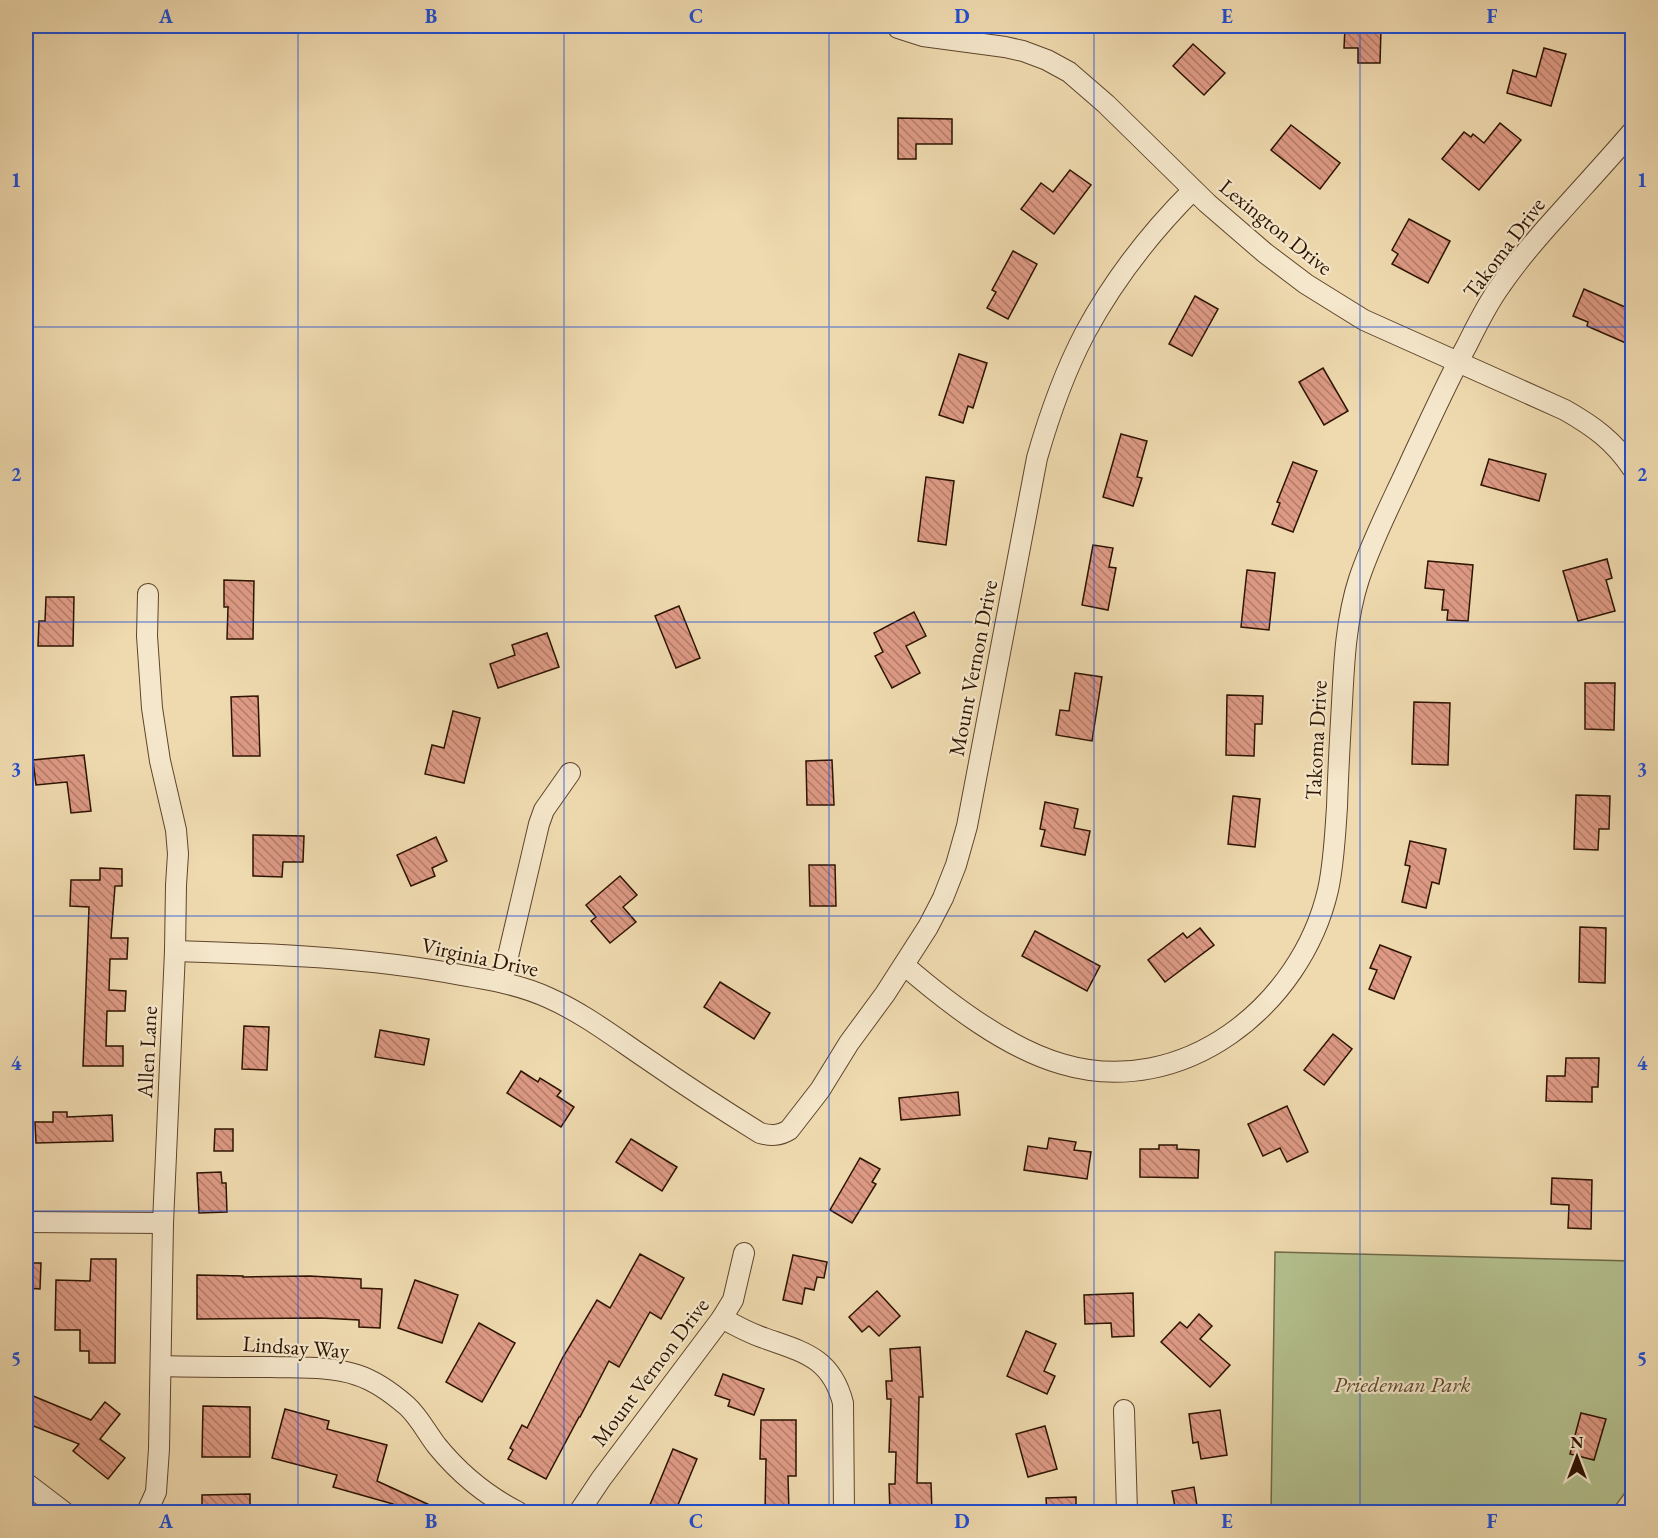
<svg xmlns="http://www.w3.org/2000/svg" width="1658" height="1538" font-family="'EB Garamond',serif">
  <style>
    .park { fill: #b4c18f; stroke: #706a48; stroke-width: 1.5 }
    .building { fill: url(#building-back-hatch); stroke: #2d1300; stroke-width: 1.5 }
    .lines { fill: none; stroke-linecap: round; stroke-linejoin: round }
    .minor-casing { stroke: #5e452c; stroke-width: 22 }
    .minor { stroke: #f5e7cb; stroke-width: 20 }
    .grid { fill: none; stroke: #1d4ed8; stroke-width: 1.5; stroke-opacity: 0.55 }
    .labels { text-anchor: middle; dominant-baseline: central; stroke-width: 4.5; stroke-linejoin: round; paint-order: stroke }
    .street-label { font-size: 22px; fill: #2d1300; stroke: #f5e7cb }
    .park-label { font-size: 22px; font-style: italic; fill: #56472b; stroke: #f5e7cb }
    .neatline { fill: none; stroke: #1d4ed8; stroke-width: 2 }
    .grid-label { font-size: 20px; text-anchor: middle; font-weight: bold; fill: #1d4ed8 }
  </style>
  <defs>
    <pattern id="building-back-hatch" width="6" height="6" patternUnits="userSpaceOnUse" patternTransform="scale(1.5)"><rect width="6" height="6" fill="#de9a85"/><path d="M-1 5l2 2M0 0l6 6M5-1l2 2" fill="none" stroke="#b47c6a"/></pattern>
  </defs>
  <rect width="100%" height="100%" fill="#efdaaf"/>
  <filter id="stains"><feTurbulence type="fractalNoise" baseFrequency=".00333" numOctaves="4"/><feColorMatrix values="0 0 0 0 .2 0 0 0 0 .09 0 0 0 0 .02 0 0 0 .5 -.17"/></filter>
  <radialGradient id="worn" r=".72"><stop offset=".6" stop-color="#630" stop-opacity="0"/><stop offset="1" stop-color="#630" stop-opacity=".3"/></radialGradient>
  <path class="park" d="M1275,1252L1632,1261V1483L1611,1512H1271Z"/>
  <g class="building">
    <path d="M1345,28L1381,29L1380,63H1358V48H1344Z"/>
    <path d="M1193,44L1225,73L1204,95L1173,66Z"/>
    <path d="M1544,48L1566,54L1551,106L1507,93L1513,70L1536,77Z"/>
    <path d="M898,118L952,119V144H916V159H898Z"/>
    <path d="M1500,123L1521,140L1479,190L1442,159L1464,132L1471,137L1473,134L1484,143Z"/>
    <path d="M1291,125L1340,163L1320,189L1271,150Z"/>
    <path d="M1070,170L1091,185L1054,234L1021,209L1041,183L1053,192Z"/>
    <path d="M1409,219L1450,241L1428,283L1392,264L1398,254L1392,250Z"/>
    <path d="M1013,251L1037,264L1008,319L987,308L996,292L992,290Z"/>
    <path d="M1584,289L1632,310V332L1628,344L1587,326L1588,322L1573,316Z"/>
    <path d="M1195,296L1218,309L1192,356L1169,344Z"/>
    <path d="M959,354L987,363L973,408L968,406L963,423L939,415Z"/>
    <path d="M1323,368L1348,411L1324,425L1299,382Z"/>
    <path d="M1121,434L1147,441L1137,477L1142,478L1133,506L1103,497Z"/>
    <path d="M1489,459L1546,474L1539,501L1481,485Z"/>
    <path d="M1293,462L1317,471L1293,532L1272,524L1280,503L1277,502Z"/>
    <path d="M926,477L954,481L946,545L918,541Z"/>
    <path d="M1093,545L1113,548L1109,567L1116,568L1108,610L1082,605Z"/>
    <path d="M1607,559L1612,578L1606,580L1615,611L1578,621L1563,571Z"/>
    <path d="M1428,561L1473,565L1468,621L1447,620L1448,610H1442L1444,590L1425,588Z"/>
    <path d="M1247,570L1275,573L1269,630L1241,627Z"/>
    <path d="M224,580L254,581L253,639H227L228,607H224Z"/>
    <path d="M46,597H74L73,646H38L39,621H45Z"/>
    <path d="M679,606L700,658L676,668L655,616Z"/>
    <path d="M914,612L926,636L906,646L920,673L892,688L875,656L883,652L874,633Z"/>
    <path d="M547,633L559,667L498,688L490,664L515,655L512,645Z"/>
    <path d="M1075,673L1102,677L1092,741L1056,735L1060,710L1069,711Z"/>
    <path d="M1585,683H1615L1614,730L1585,729Z"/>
    <path d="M1227,695L1263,696L1262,724H1255L1254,756L1226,755Z"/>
    <path d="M258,696L260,756H233L231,697Z"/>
    <path d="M1414,702L1450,703L1448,765L1412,764Z"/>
    <path d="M453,711L480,718L464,783L425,774L432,745L444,748Z"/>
    <path d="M84,755L91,811L71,813L67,782L36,785L33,760Z"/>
    <path d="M832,760L834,805H807L806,761Z"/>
    <path d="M1576,795L1610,796L1609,829H1599L1598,850L1574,849Z"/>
    <path d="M1233,796L1260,799L1255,847L1228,844Z"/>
    <path d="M1045,802L1078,809L1074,828L1090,831L1085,855L1041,846L1045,830L1040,829Z"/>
    <path d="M253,835L304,836L303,862H283L282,877L253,876Z"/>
    <path d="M436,837L447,861L432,868L435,876L411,886L397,855Z"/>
    <path d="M1410,841L1446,849L1439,884L1432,882L1426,908L1402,902L1410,866L1405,865Z"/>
    <path d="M809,865H835L836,906H810Z"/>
    <path d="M100,868L122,869V886H115L111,938H128L127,959H110L109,990L126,991L125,1011H107L106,1046H123V1066H83L89,907L70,906L71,880H100Z"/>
    <path d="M620,876L637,895L623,907L636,922L610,943L591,921L596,917L586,905Z"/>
    <path d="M1580,927L1606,928L1605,983L1579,982Z"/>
    <path d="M1200,928L1214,945L1165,982L1148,960L1183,933L1187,938Z"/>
    <path d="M1035,931L1100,966L1087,991L1022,956Z"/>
    <path d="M1380,945L1411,957L1394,999L1369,989L1377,970L1370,968Z"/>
    <path d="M720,982L770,1013L754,1039L704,1007Z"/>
    <path d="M244,1026L269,1027L267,1070L242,1069Z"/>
    <path d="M380,1030L429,1039L424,1065L375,1057Z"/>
    <path d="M1333,1034L1352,1049L1324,1085L1304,1070Z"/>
    <path d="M1566,1058H1599L1598,1087H1592V1102L1546,1101L1547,1076H1565Z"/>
    <path d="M521,1071L538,1082L540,1078L561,1091L557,1096L574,1107L561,1127L507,1093Z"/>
    <path d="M958,1092L960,1115L901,1120L899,1098Z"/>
    <path d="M1287,1106L1308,1152L1287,1162L1280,1148L1263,1156L1248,1124Z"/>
    <path d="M53,1112H67V1117L112,1115L113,1141L36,1143L35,1122H53Z"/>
    <path d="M215,1129H233V1151H214Z"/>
    <path d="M1049,1138L1076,1142L1074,1150L1091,1152L1087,1179L1024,1170L1028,1146L1047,1149Z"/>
    <path d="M631,1139L677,1167L662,1191L616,1162Z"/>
    <path d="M1159,1145H1177V1149L1199,1150L1198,1178L1140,1177V1149H1159Z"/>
    <path d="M860,1158L880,1169L872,1182L876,1184L852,1223L830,1210Z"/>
    <path d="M221,1172L222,1183H226L227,1212L199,1213L197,1173Z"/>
    <path d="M1552,1178L1592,1180L1591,1229L1568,1228L1569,1205L1551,1204Z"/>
    <path d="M640,1254L684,1278L661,1319L650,1312L619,1367L609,1361L580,1417H579L546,1479L508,1459L513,1450L510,1448L522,1425L527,1428L563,1357L597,1300L610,1308Z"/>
    <path d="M793,1255L827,1262L824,1278L817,1277L814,1290L805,1288L802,1304L783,1300Z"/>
    <path d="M91,1259H116L115,1363H89V1351H80V1330H55L56,1280L90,1281Z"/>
    <path d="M26,1263H41L40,1289L26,1288Z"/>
    <path d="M197,1275L243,1276V1277L310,1276L361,1279V1288L382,1289L380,1328L359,1327V1320L321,1318L197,1319Z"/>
    <path d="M415,1280L458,1295L442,1343L398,1328Z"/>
    <path d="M877,1291L900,1316L879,1336L869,1326L862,1332L849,1317Z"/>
    <path d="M1133,1293L1134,1336L1112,1337L1111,1323L1085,1324L1084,1295Z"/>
    <path d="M1199,1314L1212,1326L1200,1339L1230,1365L1210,1387L1161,1342L1180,1322L1187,1328Z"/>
    <path d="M479,1323L515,1343L482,1402L446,1382Z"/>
    <path d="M1026,1331L1056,1344L1044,1371L1055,1376L1047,1394L1007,1376Z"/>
    <path d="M920,1347L923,1397H919L917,1483H931L932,1512H890L889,1484H895L896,1452H889L891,1399H887L886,1381H892L890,1349Z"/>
    <path d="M723,1374L764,1389L754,1415L728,1406L730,1400L715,1395Z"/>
    <path d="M26,1393L91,1420L105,1402L120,1414L100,1439L125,1458L108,1479L73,1451L79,1444L26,1423Z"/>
    <path d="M203,1406L250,1407V1457H202Z"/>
    <path d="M285,1409L329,1421L327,1429L387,1445L377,1481L445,1512H389L393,1504L333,1487L337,1475L272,1458Z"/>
    <path d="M1220,1410L1227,1455L1201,1459L1198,1442L1193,1443L1189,1414Z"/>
    <path d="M1581,1413L1606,1419L1594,1460L1570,1454Z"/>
    <path d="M761,1420H796V1476H788L789,1512H765L766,1459H760Z"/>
    <path d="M1045,1426L1057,1469L1028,1477L1016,1434Z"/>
    <path d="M673,1449L697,1459L675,1512H647Z"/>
    <path d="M1194,1487L1198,1512H1176L1172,1491Z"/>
    <path d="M250,1494V1512H202V1495Z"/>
    <path d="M1076,1497V1512H1047L1046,1498Z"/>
  </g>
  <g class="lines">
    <g class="minor-casing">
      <g id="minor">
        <path d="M898,28L923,36L1005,47L1023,51L1047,60L1069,72L1106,104L1207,203L1265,253L1306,284L1364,320L1565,410C1593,426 1614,441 1632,468"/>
        <path d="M175,951C271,954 367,957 461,975C491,980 521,985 549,998C585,1014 617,1039 650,1061C686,1086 723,1110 760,1133C771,1136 779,1136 789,1130L820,1090L849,1043L885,994L928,927L943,898L956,865L967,826L1037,458C1049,416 1064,373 1085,333C1113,281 1151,232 1193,190"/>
        <path d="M904,965C948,1003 1006,1048 1062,1064C1183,1100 1301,1006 1328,890C1334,863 1335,835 1337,807C1338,772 1340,738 1342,703C1344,662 1346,619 1359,579C1373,537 1394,498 1412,458C1430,420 1447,382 1467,345C1477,325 1487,304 1501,285C1518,260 1538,237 1558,215C1583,187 1608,160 1632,132"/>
        <path d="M502,982L539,824L544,810L570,773"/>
        <path d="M26,1222L163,1223"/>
        <path d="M722,1318C736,1326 749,1333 764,1338C803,1352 831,1357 843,1403L844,1512"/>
        <path d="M161,1366C197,1367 234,1367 271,1367C298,1368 330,1366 357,1375C376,1381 392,1393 407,1406C419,1417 427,1433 437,1446C459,1473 487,1496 518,1512"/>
        <path d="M1124,1410L1127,1512"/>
        <path d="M26,1483L64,1512"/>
        <path d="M147,1512L156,1492L159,1449L163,1223L175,951L176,885L178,854L176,830L160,761L152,708L147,636L148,594"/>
        <path d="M579,1512L601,1479L722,1318L733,1300L744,1253"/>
      </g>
    </g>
    <use href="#minor" class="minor"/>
  </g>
  <path class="grid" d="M298,26V1512M564,26V1512M829,26V1512M1094,26V1512M1360,26V1512M26,327H1632M26,622H1632M26,916H1632M26,1211H1632"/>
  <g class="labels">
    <g class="street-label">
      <text transform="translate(1276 227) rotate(39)">Lexington Drive</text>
      <text transform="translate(1504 248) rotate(-53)">Takoma Drive</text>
      <text transform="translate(973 668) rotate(-79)">Mount Vernon Drive</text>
      <text transform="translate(1316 740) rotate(-87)">Takoma Drive</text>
      <text transform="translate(480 957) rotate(12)">Virginia Drive</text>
      <text transform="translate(147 1052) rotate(-87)">Allen Lane</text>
      <text transform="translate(296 1347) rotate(4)">Lindsay Way</text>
      <text transform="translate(650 1372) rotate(-53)">Mount Vernon Drive</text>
    </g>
    <g class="park-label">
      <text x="1402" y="1384">Priedeman Park</text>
    </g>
  </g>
  <rect width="1658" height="1538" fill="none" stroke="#efdaaf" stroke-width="66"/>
  <g transform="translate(1577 1457)" stroke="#f5e7cb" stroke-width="4.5" paint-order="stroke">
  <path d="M0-4.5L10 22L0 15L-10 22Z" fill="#2d1300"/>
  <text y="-9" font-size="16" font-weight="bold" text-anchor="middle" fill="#2d1300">N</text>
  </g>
  <rect x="33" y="33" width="1592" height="1472" class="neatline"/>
  <g class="grid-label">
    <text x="166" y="23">A</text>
    <text x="431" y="23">B</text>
    <text x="696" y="23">C</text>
    <text x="962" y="23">D</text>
    <text x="1227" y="23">E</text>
    <text x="1492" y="23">F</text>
    <text x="16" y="187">1</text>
    <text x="1642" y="187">1</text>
    <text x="16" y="481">2</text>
    <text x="1642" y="481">2</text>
    <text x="16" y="776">3</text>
    <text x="1642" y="776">3</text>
    <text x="16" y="1070">4</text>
    <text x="1642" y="1070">4</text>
    <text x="16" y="1365">5</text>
    <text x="1642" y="1365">5</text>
    <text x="166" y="1528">A</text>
    <text x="431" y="1528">B</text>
    <text x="696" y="1528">C</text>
    <text x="962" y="1528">D</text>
    <text x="1227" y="1528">E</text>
    <text x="1492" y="1528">F</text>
  </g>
  <rect width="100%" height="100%" filter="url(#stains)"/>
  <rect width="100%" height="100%" fill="url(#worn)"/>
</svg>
